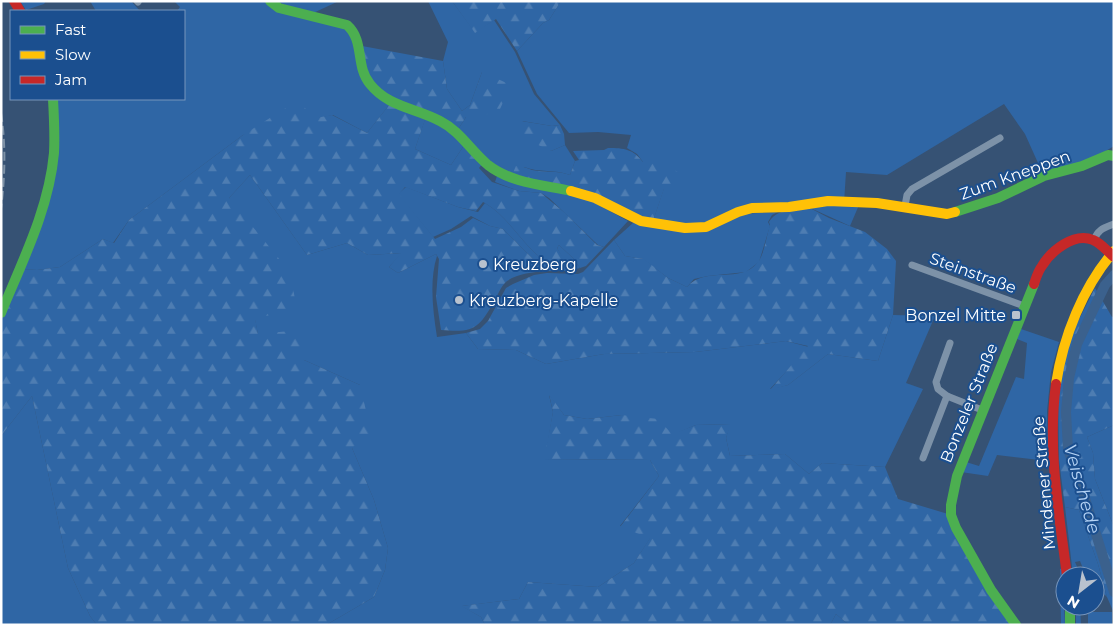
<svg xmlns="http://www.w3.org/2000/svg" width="1115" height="626" font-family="Montserrat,sans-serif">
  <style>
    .green { fill: #2f66a5 }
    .forest { fill: url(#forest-firs) }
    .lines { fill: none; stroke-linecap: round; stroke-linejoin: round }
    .river { stroke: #3b618d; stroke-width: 10 }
    .street { stroke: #7d92a8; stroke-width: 7 }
    .fast { stroke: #4caf50; stroke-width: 10 }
    .slow { stroke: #ffc107; stroke-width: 10 }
    .jam { stroke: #c62828; stroke-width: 10 }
    .rail { stroke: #7e92a7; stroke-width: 2; stroke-dasharray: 9 4; stroke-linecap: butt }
    .poi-dot { fill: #b9c2ce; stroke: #1b4f8f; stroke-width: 2 }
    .labels { text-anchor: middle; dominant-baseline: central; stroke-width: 4; stroke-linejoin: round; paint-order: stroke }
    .street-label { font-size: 16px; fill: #fff; stroke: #1b4f8f }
    .poi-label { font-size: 16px; fill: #fff; stroke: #1b4f8f; text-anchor: start }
    .water-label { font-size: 18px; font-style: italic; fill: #b5d3f5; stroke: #1b4f8f }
  </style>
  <defs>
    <pattern id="forest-firs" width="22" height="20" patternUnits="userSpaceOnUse" patternTransform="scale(1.25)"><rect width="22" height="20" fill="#2f66a5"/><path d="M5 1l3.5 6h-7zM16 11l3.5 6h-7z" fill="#4e7db2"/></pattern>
  </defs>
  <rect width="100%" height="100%" fill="#365274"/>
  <g class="green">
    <path d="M20,1H46L44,4L26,10Z"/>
    <path d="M90,1H131L140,11H96Z"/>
    <path d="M174,1H267L347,27L390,104L367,133L333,115L243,135L129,220L113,243L103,239L60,267L37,270L23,269L43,217L57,99H184V11H177L180,7Z"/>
    <path d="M274,1H339L311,14Z"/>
    <path d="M428,1H452L475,32L494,20L515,52L534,94L560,125L552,126L522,121L551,151L565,145L575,161L570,175C555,169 539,173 524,167L512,175L499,170L457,131L466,117H480L482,72L470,105L462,111L447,89L443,61L448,42Z"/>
    <path d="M561,1H1114V146L1094,158L1043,174L1025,134L1004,104L887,175L846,172L844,203L859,205L850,226L806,206H773L701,225L653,221L664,188L662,162H643L637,154L627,148L631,135L598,132L569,133L537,94L517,51L543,23L549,20Z"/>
    <path d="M426,116L445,124L465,144L451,165L415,149Z"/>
    <path d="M250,175L307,255L347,243L368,255L402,253L389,267L398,273L436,254L437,256C429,281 433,311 437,337L466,333L478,349L516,350L546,364L604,354L695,352L786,341L809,347L770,389L788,385L828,354L878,361L893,315L935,316L906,383L923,389L885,467L822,463L809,474L785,454L730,456L726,438L730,424L696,425L672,435L622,415L587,419L564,415L549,395L553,412L545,459L650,460L659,476L620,526L651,537L634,563L598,587L528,582L519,599L462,606L481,617L485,625H326L374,597L385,570L388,548L374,500L352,448L360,385L304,360L258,334L229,198Z"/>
    <path d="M497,176L580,195L628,221L604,247L598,245L549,198L541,193L519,191L495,182Z"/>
    <path d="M406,187L458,207L478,212L485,203C510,218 522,245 546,262L563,259L557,248L559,245L573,258L580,268L568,271H545L503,229L490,226L471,216L451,229L433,237L398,194Z"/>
    <path d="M778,212L772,215L768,222L770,226L759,262L746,272L708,276L694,279L687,287L668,278L643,259L625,256L614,240L633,223L698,230L738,214Z"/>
    <path d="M1021,329L1059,342L1051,372L1047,411L1048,461L997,455L988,476L961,472L966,462L979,466L1016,377L1024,379L1027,343L1017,339Z"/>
    <path d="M32,396L68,568L90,616L97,625H1V436Z"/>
    <path d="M1114,425V527L1095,479L1093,453L1087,437Z"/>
    <path d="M1065,507L1079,510L1098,564L1107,597L1095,585V576H1086L1080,561L1075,562L1081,576L1073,575Z"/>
    <path d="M1062,568L1065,625H1061L1060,569Z"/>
    <path d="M1076,606H1080L1081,625H1076Z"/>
    <rect x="1088" y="612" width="24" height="13"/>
    <path d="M836,614L849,625H830Z"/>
  </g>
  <g class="forest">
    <path d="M452,1H561L549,20L543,23L517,51L496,19L475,33Z"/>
    <path d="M362,46L443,61L447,89L462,111L470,105L482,72L511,85L500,109L480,117H466L457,131L427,114L415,149L451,165L465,144L483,163L479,168L492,182L519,191L541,193L565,213L597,245L604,247L586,266L580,268L573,258L559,245L557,248L564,259L546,262C522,245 510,218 485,203L483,202L476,211L458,207L405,187L399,194L435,239L461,227L473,218L490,226L503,229L545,271C533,272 517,274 507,281C502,285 499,292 496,298C479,328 476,333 441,330L436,297L439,259L436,254L398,273L389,267L401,253L368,255L347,243L307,255L250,175L229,198L290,272L297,310L255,318L258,334L301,330L304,360L360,385L371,432L352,448L374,500L388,548L385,570L374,597L326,625H97L90,616L68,568L32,396L1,436V319L23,269L37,270L60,267L103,239L114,243L129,220L243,135L297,101L316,118L332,115L367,133L393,100L382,94L362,69Z"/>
    <path d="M521,121L552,126L560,125L564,134L565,145L551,151L515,134Z"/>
    <path d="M608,148C624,148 633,149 643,162H662L689,179L680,188L664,189L653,221L614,206L512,175L516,166C522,166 527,168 532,170C545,173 557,170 570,175L575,161L579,160L573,151L604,150Z"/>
    <path d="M806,206L829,218L865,232L887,249L896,261L893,315L878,361L828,354L788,385L770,390L808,346L786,341L695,352L604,354L546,364L516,350L478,349L466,333L480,329L488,321L506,288L513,284L534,275L547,273L578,274L583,272L614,240L625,256L644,259L668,278L687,287C706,265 741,285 758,262C764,255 767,234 770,225L769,222C776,210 793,209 806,206Z"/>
    <path d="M1095,288L1112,317L1114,316V425L1087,437L1093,453L1095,479L1114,527V613L1107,597L1098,564L1079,510L1065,507L1059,460L1058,389L1068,341Z"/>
    <path d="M549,394L564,415L587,419L622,415L658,419L672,434L696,425L731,424L726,438L730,456L785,454L809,474L822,463L885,467L898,499L948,514L1013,625H849L836,614L830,625H485L481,617L461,606L519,599L528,582L598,587L634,563L650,538L620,527L659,476L650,460L544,459L553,412Z"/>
  </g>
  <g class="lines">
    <path class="river" d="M1114,275L1105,285L1077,344L1069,378L1066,412L1068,449L1082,489L1114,592"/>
    <g class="street">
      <path d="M137,1L138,2"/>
      <path d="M905,206L907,195L912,189L1000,138"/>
      <path d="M1094,240C1098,229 1104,228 1114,224"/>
      <path d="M912,265L1024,306"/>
      <path d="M950,343L936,382L938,389L947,396L982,410"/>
      <path d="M923,458L947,396"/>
    </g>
    <g class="fast">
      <path d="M270,1L279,8L347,25C365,41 355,66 370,84C388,107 416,108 440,121C460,131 471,151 488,165C511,183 544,185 571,191"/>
      <path d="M955,212L998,198L1044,176L1082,166L1108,155L1114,156"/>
      <path d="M1,313C22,262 49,209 54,153C55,135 54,117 53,99"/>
      <path d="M1070,606V625"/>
      <path d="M1016,625L991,590L956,528L951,515V505L957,476L1034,284"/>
    </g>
    <g class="slow">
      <path d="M571,191L595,198L641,221L685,228L706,227L738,212L752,208L789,207L828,201L877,203L947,214L955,212"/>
      <path d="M1056,384C1063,337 1083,287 1114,251"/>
    </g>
    <g class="jam">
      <path d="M14,1L20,11"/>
      <path d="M1034,284C1036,278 1038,271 1042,266C1051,251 1074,232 1093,240C1101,243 1108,252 1114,257"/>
      <path d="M1056,384C1047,448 1059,512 1067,576"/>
    </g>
    <path class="rail" d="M1,113C6,145 5,177 1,209"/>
  </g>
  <g class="poi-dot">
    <circle cx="483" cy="264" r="5"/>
    <circle cx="459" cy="300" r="5"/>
    <rect x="1011" y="310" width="10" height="10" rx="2.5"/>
  </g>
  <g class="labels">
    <g class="street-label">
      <text transform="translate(1015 175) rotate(-20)">Zum Kneppen</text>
      <text transform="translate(973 273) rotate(20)">Steinstraße</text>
      <text transform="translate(969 403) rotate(-68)">Bonzeler Straße</text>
      <text transform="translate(1044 483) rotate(-95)">Mindener Straße</text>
    </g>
    <g class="poi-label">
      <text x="493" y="264">Kreuzberg</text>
      <text x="469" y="300">Kreuzberg-Kapelle</text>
      <text x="1006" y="315" text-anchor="end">Bonzel Mitte</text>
    </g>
    <g class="water-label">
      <text transform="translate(1082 489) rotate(74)">Veischede</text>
    </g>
  </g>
  <rect width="1115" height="626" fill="none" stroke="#ffffff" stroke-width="5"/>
  <rect x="10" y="10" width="175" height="90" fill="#1b4f8f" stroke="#7695bc"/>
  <rect x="20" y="26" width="25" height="8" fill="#4caf50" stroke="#7695bc"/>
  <text x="55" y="35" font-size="15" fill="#ffffff">Fast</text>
  <rect x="20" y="51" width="25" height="8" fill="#ffc107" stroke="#7695bc"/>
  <text x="55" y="60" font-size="15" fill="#ffffff">Slow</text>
  <rect x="20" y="76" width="25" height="8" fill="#c62828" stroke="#7695bc"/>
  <text x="55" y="85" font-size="15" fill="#ffffff">Jam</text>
  <g transform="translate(1080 591) rotate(211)"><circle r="24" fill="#1b4f8f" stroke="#7695bc"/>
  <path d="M0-4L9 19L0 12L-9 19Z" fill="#b9c2ce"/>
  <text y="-8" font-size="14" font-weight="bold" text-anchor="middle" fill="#ffffff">N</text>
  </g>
</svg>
